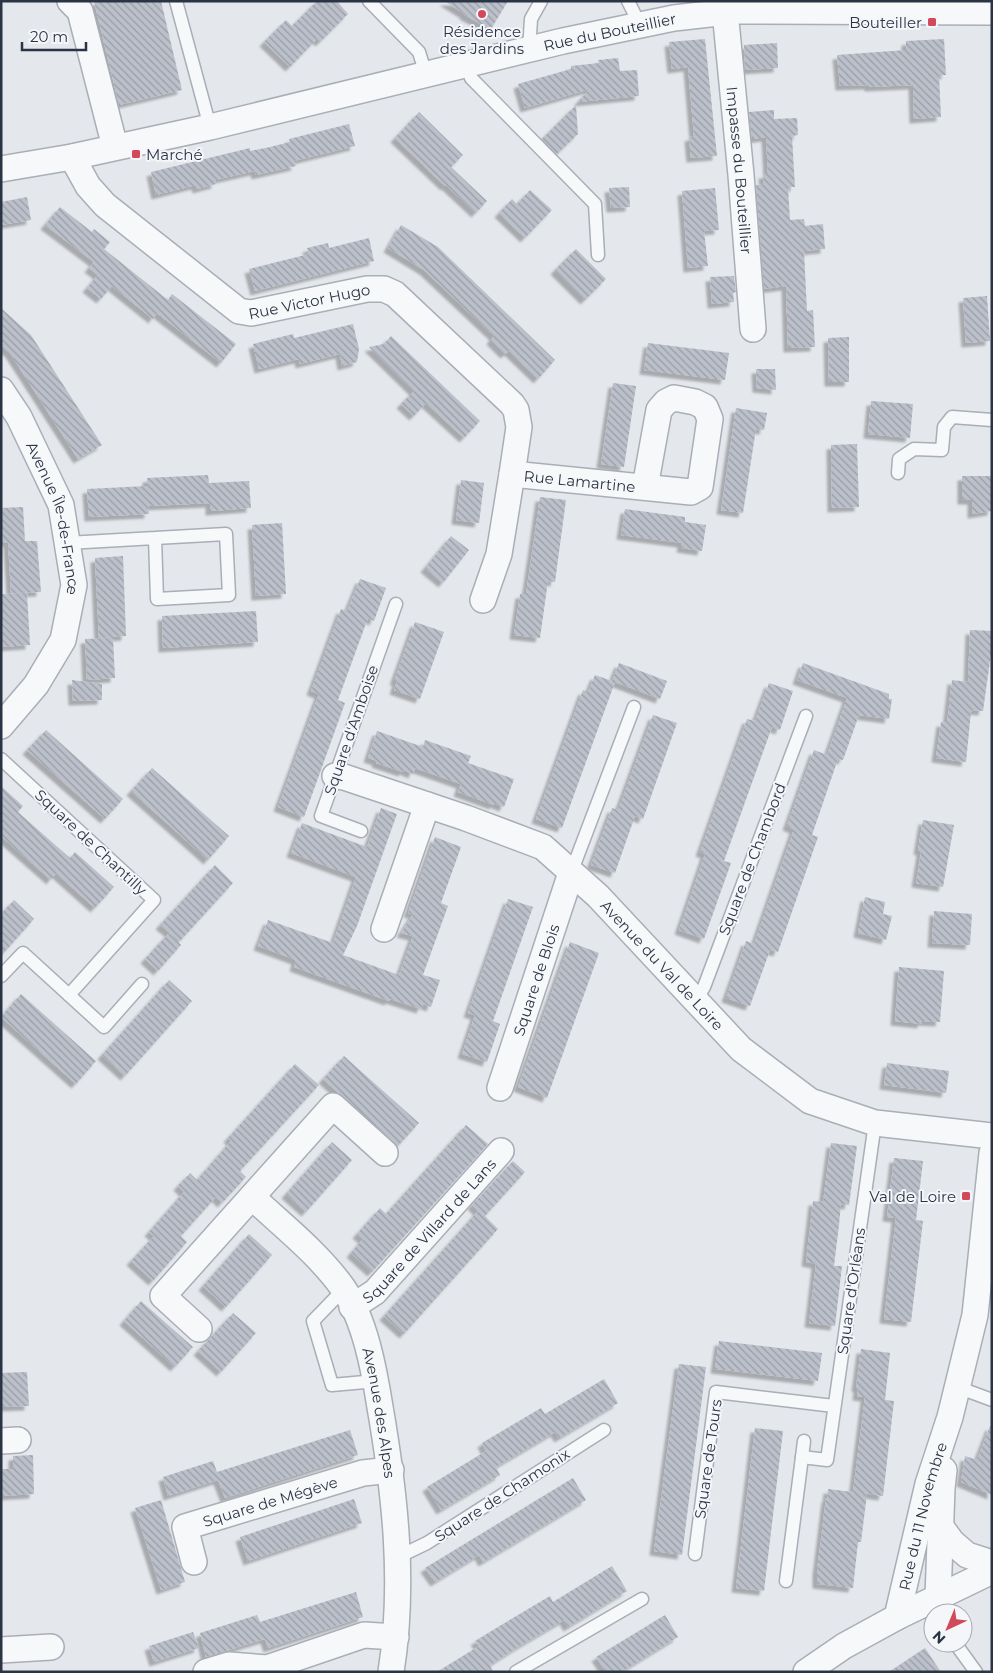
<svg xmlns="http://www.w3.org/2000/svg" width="993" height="1673" font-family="Montserrat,sans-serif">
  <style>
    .building { fill: url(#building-back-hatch); filter: url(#shadow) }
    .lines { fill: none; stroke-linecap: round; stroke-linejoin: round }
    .lane-casing { stroke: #a9aeb7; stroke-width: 15 }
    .street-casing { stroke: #a9aeb7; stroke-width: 28 }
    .lane { stroke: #f7f8fa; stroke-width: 12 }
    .street { stroke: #f7f8fa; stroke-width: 25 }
    .poi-dot { fill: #d1495b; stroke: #f4f6f9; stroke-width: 2 }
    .labels { text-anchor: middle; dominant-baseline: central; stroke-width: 4; stroke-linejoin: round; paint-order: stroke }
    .poi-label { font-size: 15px; fill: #2b3445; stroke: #f4f6f9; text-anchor: end }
    .street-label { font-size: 15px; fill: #2b3445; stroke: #f4f6f9 }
  </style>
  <defs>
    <pattern id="building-back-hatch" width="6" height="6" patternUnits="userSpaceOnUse" patternTransform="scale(1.25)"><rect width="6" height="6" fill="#bbc0ca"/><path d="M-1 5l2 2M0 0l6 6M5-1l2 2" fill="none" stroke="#989da6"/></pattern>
    <filter id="shadow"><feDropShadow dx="-4.5" dy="4.5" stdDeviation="1" flood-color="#0004"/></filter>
  </defs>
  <rect width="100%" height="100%" fill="#e4e7ec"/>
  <g class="building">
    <path d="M94,1H161L182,90L119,105Z"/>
    <path d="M317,1H337L348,14L320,42L317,39L290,67L264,42L286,20L292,26Z"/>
    <path d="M444,1H508L491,29L464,15L465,14Z"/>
    <path d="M705,39L717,156L691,158L689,137L694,136L688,67L672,69L669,42Z"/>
    <path d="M944,39L946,75H939L941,117L914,119L913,85L869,87V85L840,86L837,55L906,50V41Z"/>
    <path d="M777,43L778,68L745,70L744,45Z"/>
    <path d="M618,58L620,71L637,70L639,96L578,102L590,89L525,108L518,84L571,69V66L599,63L598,60Z"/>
    <path d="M576,105L578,134L557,154L542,139Z"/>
    <path d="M774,110V119L797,118L798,135L792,136L795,187H788L790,220L804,219L805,226L823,224L825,249L804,251L807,311L813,310L815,347L788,348L786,286L764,289L756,185L764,184L763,174H768L766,137L752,139L749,112Z"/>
    <path d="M419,112L463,155L451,167L487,201L476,213L446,185L445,186L395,138Z"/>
    <path d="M349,124L355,146L294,161L296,166L256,175L255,171L215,180L216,184L197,189L196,185L156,195L151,172L250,148V151L270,147L290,142L289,139Z"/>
    <path d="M629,187L630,207L611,208L609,188Z"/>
    <path d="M715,188L719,230L704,231L708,266L688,268L682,191Z"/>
    <path d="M530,190L552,210L525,238L499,213L512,199L517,204Z"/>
    <path d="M27,197L31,220L1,225V202Z"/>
    <path d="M60,207L92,232L94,229L110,242L104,249L168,300L172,294L236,344L221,363L157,313L153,319L112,286L101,299L87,288L98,275L89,268L94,262L45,225Z"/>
    <path d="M401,225L438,247L555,360L538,379L509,351L505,354L491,340L494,336L424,270L388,248Z"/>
    <path d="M369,238L374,261L255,291L249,269L309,254L307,248L328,243L329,248Z"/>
    <path d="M576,249L606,279L585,300L555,270Z"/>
    <path d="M734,276L736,292L733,293L734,302L712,304L710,277Z"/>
    <path d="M987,296L990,341L966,343L963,298Z"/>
    <path d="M1,308L31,335L102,445L78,459L10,353L1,345Z"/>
    <path d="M353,324L359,349L357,362L342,366L340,354L300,364L299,359L259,369L253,344L293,334L294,338Z"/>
    <path d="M391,336L480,421L464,438L426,403L414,416L401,404L414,391L369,347L384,344Z"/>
    <path d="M849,337V382H829L828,338Z"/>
    <path d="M648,343L729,353L725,380L644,370Z"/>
    <path d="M756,369H775L776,390L757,388Z"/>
    <path d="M613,383L636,386L624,467L601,464Z"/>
    <path d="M871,401L913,404L910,438L868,434Z"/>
    <path d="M736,408L767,413L764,430L756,429L743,513L721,510Z"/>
    <path d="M857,444L859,507L832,508L831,445Z"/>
    <path d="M208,475L209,483L249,481L251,508L210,511V503L170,505L148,506L149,514L89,517L87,489L147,486V478Z"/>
    <path d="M962,476H992V511L972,514V500H962Z"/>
    <path d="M461,480L484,483L479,523L456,520Z"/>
    <path d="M540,497L566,500L555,582L548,581L540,638L514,635L520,594H526Z"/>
    <path d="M23,507L25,541H37L41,592L11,593L8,542L1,543V508Z"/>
    <path d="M625,509L685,517V522L706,525L702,551L681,548L682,543L621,535Z"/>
    <path d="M282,523L286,594L256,596L252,525Z"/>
    <path d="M451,536L469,550L443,583L425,568Z"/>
    <path d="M123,556L126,636L99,638L95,558Z"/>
    <path d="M360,579L386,588L374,621L368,618L338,700L345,703L304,817L278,807L319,694L311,691L341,609L347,611Z"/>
    <path d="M27,593L30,645L1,647V594Z"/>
    <path d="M256,611L258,642L163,648L162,616Z"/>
    <path d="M415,622L444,632L420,699L394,690L397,681H394Z"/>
    <path d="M970,630L992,631V654H991L983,711L972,710L971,712L966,762L936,758L941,722L947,723L952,680L968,682Z"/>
    <path d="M113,638L115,678L87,680L85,639Z"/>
    <path d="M619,663L667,681L660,699L615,682L562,828L536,819L583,690L588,692L595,675L612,681Z"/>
    <path d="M803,663L889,694V699H892L889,719L859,715L843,760L834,758L838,759L812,835L818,837L778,952L770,950L750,1006L726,998L746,941L754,944L794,829L787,826L814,750L827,755L847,698L797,680Z"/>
    <path d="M72,680L102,684V700L73,701Z"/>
    <path d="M769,683L793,691L780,730L772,727L724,861L731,863L704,939L679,930L705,854L700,852L747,719L755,721Z"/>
    <path d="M653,715L677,723L643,819L635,816L615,873L591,865L612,808L618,810Z"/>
    <path d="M46,730L123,799L105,819L27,750Z"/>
    <path d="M377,731L423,747L425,740L471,756L468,763L514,779L504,807L494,803V805L458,792L461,784L415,768L413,774L404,770L403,772L376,763L377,761L368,758Z"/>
    <path d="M152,768L229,836L208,860L131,791Z"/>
    <path d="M1,786L23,806L18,812L70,858L75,852L114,887L95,908L56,873L51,880L1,836Z"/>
    <path d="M381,808L397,814L357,926L343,955L399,975L413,936L401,933L413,914L408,913L435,837L461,847L441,903L448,906L423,975L440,980L431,1007L423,1004L421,1009L390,999L389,1001L294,967L296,960L258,946L268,920L333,943L356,877L291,853L302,823L367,847Z"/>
    <path d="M923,820L954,825L943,887L916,883L921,851L918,850Z"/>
    <path d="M215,865L233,883L180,941L160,925Z"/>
    <path d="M865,897L885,902L883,914L892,916L886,940L858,933Z"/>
    <path d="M508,899L533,907L493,1021L500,1024L487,1062L462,1054L475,1015L468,1013Z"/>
    <path d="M14,900L34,919L1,956V914Z"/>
    <path d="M934,911L972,914L970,945L932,943Z"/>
    <path d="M169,933L181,945L158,971L145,959Z"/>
    <path d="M570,942L599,953L547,1098L518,1087Z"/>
    <path d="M899,967L944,971L940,1022L922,1021V1024L895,1021Z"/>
    <path d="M169,980L192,1001L125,1076L102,1055Z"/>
    <path d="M21,994L96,1061L76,1084L1,1017Z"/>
    <path d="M344,1056L419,1123L398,1146L323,1079Z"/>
    <path d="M887,1063L949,1071L946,1093L884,1085Z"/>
    <path d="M295,1064L319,1085L240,1171L246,1177L222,1203L216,1197L181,1236L187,1242L153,1281L131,1261L154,1236L149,1232L184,1192L178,1186L190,1173L197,1180L231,1141L228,1138Z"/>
    <path d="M466,1125L488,1144L372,1272L351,1253L363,1239L357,1234L380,1208L386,1214Z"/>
    <path d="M332,1142L352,1160L306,1212L286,1194Z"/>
    <path d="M831,1143L857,1146L849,1205L841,1204L839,1225L834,1266H842L835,1326L809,1323L816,1264L806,1262L813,1201L823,1202Z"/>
    <path d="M894,1158L923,1161L916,1220L923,1221L911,1322L884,1319L896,1218L887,1217Z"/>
    <path d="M513,1161L525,1172L485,1216L498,1229L404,1334L384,1316L478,1211L472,1205Z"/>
    <path d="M249,1234L272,1255L226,1307L203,1286Z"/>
    <path d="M141,1301L193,1347L175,1367L124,1321Z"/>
    <path d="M233,1313L256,1333L221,1372L198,1351Z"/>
    <path d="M719,1341L822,1353L818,1381L715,1369Z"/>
    <path d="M861,1349L890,1353L885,1400L894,1401L883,1496L862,1493L867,1494L861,1542H858L853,1588L817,1584V1571L826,1498H827L828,1489L853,1492L865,1397L857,1396L858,1388L856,1387Z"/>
    <path d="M679,1364L706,1367L682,1555L654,1551Z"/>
    <path d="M27,1372L29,1406L1,1407V1373Z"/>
    <path d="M604,1379L618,1403L559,1438L555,1432L496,1467L500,1475L441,1510L427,1487L486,1451L482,1443L541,1408L545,1414Z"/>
    <path d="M990,1426H992V1495L961,1482L965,1456L977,1460Z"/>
    <path d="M755,1428L783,1431L764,1591L736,1588Z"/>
    <path d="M350,1430L358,1455L225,1498L218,1480L168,1496L163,1477L213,1461L217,1472Z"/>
    <path d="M33,1455L34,1494L1,1496V1469H13V1456Z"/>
    <path d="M573,1478L586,1500L483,1562L479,1555L435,1582L425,1568Z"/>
    <path d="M354,1499L362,1523L248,1561L240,1537Z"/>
    <path d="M161,1500L185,1582L161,1590L135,1508Z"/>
    <path d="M612,1566L627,1591L612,1600L568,1627L564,1620L518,1647L490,1665L493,1672H437L479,1646L475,1641L513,1618L550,1596L553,1602Z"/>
    <path d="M356,1592L363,1617L268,1648L265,1639L206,1657L200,1633L257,1615L260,1622Z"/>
    <path d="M665,1615L678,1637L621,1672H606L596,1657Z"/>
    <path d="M193,1632L199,1648L154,1662L149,1646Z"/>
    <path d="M925,1648L941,1672H889Z"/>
  </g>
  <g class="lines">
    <g class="lane-casing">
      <g id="lane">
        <path d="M176,1L210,127"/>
        <path d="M369,1L419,52L426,75"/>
        <path d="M628,1L640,25"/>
        <path d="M529,50L531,19L541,1"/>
        <path d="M467,65L471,78L595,204L598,255"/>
        <path d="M898,473L899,459L914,449L942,450L944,427L952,417L992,420"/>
        <path d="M67,543L226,534L229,595L157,599L155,538"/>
        <path d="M1,759L154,900L69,995"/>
        <path d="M361,831L321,816L396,604"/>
        <path d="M571,873L634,707"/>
        <path d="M1,976L23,953L104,1027L142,984"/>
        <path d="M695,1001L704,987L806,716"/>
        <path d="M344,1289L313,1321L332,1385L376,1381"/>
        <path d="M957,1387L992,1400"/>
        <path d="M802,1457L804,1441"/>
        <path d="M695,1554L716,1392L834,1406"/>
        <path d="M398,1557L427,1543L604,1430"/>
        <path d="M786,1581L802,1457L827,1460L875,1123"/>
        <path d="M955,1643L976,1672"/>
        <path d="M516,1672L642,1599"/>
      </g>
    </g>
    <g class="street-casing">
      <g id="street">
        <path d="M70,1L80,11L115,147"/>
        <path id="s1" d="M725,11L741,175L753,329"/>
        <path id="s2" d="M72,157L88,186L105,205L239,311L251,313L367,289H384L395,294L512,404L516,410L519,427L512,474L499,554L483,600"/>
        <path id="s3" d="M1,169L72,157L210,127L563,41L674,18L736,11L992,12"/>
        <path id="s4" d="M1,390L19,417L61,505L74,585L63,640L36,685L1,726"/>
        <path id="s5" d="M512,474L691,492L700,487L710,419L705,407L695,402L674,398L666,402L659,410L645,487"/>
        <path id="s6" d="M335,776L344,777L466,818L543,847L598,896L741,1049L810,1101L875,1123L992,1136"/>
        <path d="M384,929L427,805"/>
        <path id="s7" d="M500,1088L571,873"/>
        <path id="s8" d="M252,1197C283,1226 318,1253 343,1288C365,1320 374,1369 380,1407C395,1494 405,1584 391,1672"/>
        <path id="s9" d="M352,1307L375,1292L501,1151"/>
        <path d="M199,1329L163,1296L333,1106L385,1153"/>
        <path d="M1,1441L18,1440"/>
        <path d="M941,1527L952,1542L967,1555L992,1563"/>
        <path id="s10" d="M194,1562L185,1527L363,1473L391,1470"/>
        <path d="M938,1597L942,1488L944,1470"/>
        <path id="s11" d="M897,1617L928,1484L950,1417L975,1315L992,1153"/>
        <path d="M1,1650L51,1647"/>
        <path d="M206,1672L229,1665L267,1668L364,1635L396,1637"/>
        <path d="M806,1672L844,1646L897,1617L992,1571"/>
      </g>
    </g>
    <use href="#lane" class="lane"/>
    <use href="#street" class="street"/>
  </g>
  <g class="poi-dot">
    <circle cx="482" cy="14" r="5"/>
    <rect x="927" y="17" width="10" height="10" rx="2.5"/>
    <rect x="131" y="149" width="10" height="10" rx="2.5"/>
    <rect x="961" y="1191" width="10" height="10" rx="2.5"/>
  </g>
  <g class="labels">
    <g class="poi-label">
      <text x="922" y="22">Bouteiller</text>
      <text x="482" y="31" text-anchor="middle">Résidence<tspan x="482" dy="17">des Jardins</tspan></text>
      <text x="146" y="154" text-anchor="start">Marché</text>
      <text x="956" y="1196">Val de Loire</text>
    </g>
    <g class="street-label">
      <text stroke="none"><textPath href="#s3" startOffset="624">Rue du Bouteillier</textPath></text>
      <text stroke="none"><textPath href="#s1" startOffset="160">Impasse du Bouteillier</textPath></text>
      <text stroke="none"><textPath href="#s2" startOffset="301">Rue Victor Hugo</textPath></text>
      <text stroke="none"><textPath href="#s5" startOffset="68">Rue Lamartine</textPath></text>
      <text stroke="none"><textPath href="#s4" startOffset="141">Avenue Île-de-France</textPath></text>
      <text transform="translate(351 730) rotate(-71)">Square d'Amboise</text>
      <text transform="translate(91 842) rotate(43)">Square de Chantilly</text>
      <text transform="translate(752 859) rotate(-69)">Square de Chambord</text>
      <text stroke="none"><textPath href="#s6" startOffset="388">Avenue du Val de Loire</textPath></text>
      <text stroke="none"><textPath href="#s7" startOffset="114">Square de Blois</textPath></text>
      <text stroke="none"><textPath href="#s9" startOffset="109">Square de Villard de Lans</textPath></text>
      <text transform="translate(851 1291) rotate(-82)">Square d'Orléans</text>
      <text stroke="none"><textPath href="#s8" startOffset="260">Avenue des Alpes</textPath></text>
      <text transform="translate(708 1459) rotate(-82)">Square de Tours</text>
      <text transform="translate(502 1495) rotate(-33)">Square de Chamonix</text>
      <text stroke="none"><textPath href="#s10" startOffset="125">Square de Mégève</textPath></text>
      <text stroke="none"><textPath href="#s11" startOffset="104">Rue du 11 Novembre</textPath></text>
    </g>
  </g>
  <rect width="993" height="1673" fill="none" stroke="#2b3445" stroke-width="5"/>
  <g transform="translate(948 1628) rotate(224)"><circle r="24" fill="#f4f6f9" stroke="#a4a8b1"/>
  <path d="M0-4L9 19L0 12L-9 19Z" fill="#d1495b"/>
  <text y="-8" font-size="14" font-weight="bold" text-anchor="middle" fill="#2b3445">N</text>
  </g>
  <path d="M22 42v8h64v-8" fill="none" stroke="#2b3445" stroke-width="2.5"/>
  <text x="30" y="42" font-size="15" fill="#2b3445" stroke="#f4f6f9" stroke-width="4" paint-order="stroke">20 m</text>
</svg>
